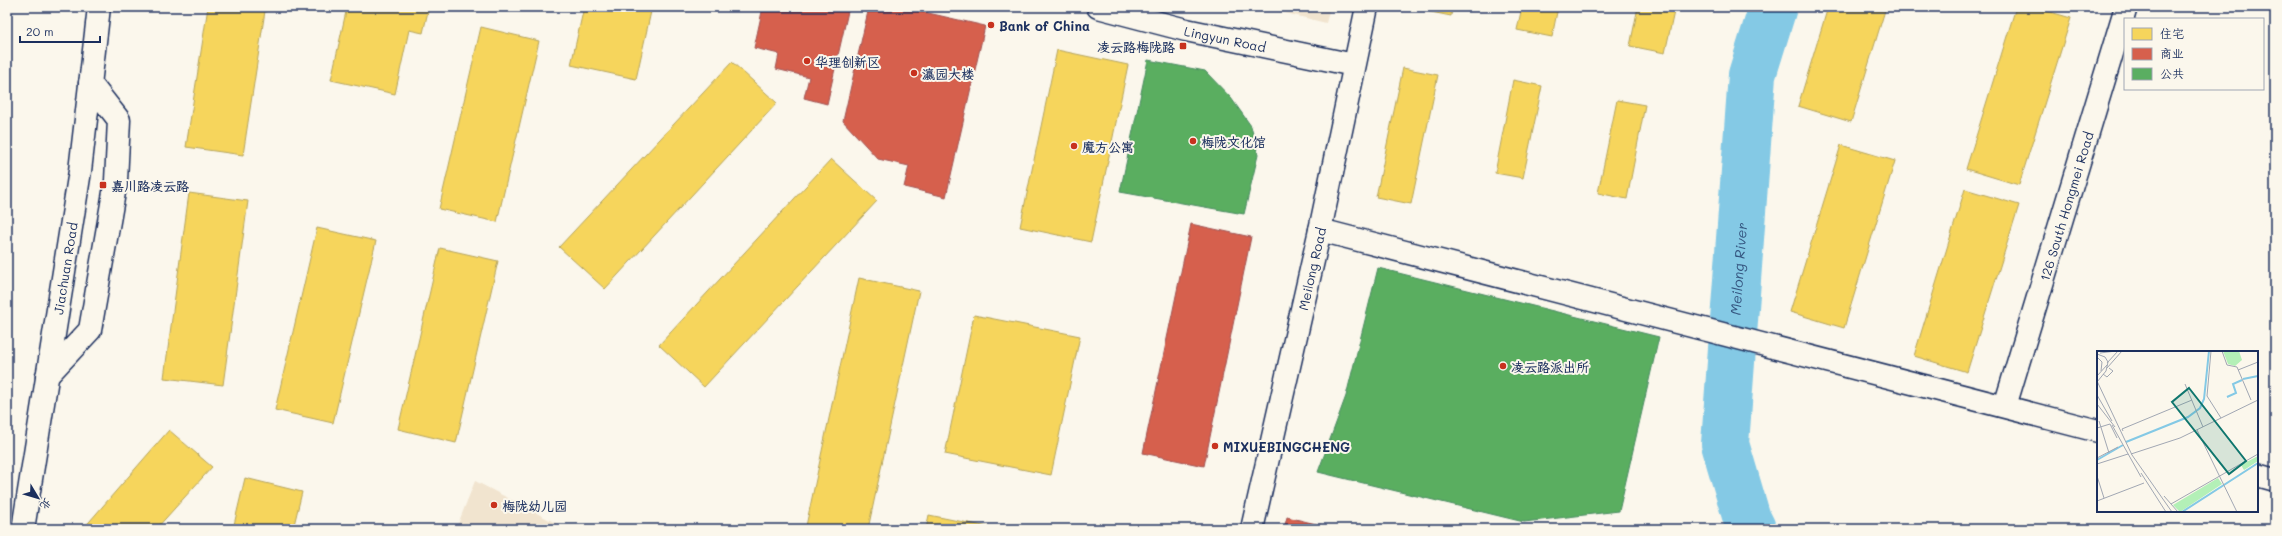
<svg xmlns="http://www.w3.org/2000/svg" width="2282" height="536" font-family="Mali,'LXGW WenKai TC',sans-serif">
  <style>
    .built { fill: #f1e4cf }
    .homes { fill: #f6d55c; stroke: #b4a35d }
    .shops { fill: #d6604d; stroke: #9e5152 }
    .public { fill: #5aae61; stroke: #478860 }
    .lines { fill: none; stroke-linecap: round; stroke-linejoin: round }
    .river { stroke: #84c9e5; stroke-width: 48 }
    .minor-casing { stroke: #1b2f5e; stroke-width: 25 }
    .minor { stroke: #fbf7ec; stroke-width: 22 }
    .poi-dot { fill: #c8321e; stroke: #fbf7ec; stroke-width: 1.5 }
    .labels { text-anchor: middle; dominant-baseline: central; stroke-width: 4; stroke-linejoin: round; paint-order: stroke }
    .poi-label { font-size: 13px; font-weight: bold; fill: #1b2f5e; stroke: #fbf7ec; text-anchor: start }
    .street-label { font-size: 13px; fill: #1b2f5e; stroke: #fbf7ec }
    .water-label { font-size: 14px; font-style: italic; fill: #355680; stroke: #fbf7ec }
    .inset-river { fill: none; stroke: #84c9e5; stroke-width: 2 }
    .inset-road { fill: none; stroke: #a1a7b3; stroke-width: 1 }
    .view { fill: #0f766e; fill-opacity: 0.15; stroke: #0f766e; stroke-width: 2 }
    .inset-edge { fill: none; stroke: #1b2f5e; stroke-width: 2 }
  </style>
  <rect width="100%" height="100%" fill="#fbf7ec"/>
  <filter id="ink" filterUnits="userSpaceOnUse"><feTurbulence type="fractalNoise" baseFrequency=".025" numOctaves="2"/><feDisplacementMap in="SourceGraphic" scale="8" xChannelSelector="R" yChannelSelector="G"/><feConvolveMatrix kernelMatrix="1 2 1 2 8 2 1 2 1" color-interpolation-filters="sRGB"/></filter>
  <g filter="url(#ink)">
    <g class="built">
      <path d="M1261,7H1330L1326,23Z"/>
      <path d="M475,481L567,529H456Z"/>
    </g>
    <g class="homes">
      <path d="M208,7H268L265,11L243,155L186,147Z"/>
      <path d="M347,7H429L423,33L409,30L395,94L331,80Z"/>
      <path d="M584,7H652L636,79L571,65Z"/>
      <path d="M1416,7H1452L1451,16L1416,9Z"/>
      <path d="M1522,7H1558L1552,37L1517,30Z"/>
      <path d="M1638,7H1675L1665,53L1630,46Z"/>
      <path d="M1828,7H1886L1851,122L1798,106Z"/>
      <path d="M2016,7H2033L2071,18L2019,185L1966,169Z"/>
      <path d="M481,27L539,41L497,222L439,209Z"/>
      <path d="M1057,50L1128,65L1091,242L1020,227Z"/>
      <path d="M732,62L777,103L605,289L559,247Z"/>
      <path d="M1403,68L1438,75L1411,204L1376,197Z"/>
      <path d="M1513,80L1542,86L1523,178L1495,173Z"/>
      <path d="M1617,100L1645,105L1627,199L1598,193Z"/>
      <path d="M1841,145L1895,161L1844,328L1790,312Z"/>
      <path d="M831,159L877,201L704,387L659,345Z"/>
      <path d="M1965,189L2019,205L1967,372L1914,356Z"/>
      <path d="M189,193L248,201L223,385L164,378Z"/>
      <path d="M317,228L376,241L333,423L275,410Z"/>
      <path d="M440,248L498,261L456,443L398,429Z"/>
      <path d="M859,278L919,291L868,529H821L806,526Z"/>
      <path d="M974,315L1080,336L1051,475L945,454Z"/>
      <path d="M169,430L212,467L156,529H83Z"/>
      <path d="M245,478L302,492L293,529H233Z"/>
      <path d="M929,515L998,529H926Z"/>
    </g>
    <g class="shops">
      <path d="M763,7H849L827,104L804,98L809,77L776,69L779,54L754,48Z"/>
      <path d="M869,7H902L985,26L946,197L904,187L909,166L878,159L843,121Z"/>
      <path d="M1191,224L1251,237L1204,466L1143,453Z"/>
      <path d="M1287,517L1337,529H1284Z"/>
    </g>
    <g class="public">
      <path d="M1148,60L1205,71L1231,98L1251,126L1258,155L1244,214L1120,192Z"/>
      <path d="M1378,268L1659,337L1619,511L1524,522L1318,472L1346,396Z"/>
    </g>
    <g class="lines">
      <path class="river" id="s1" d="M1752,529L1747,519L1725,444L1752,75L1773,7"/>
      <g class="minor-casing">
        <g id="minor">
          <path id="s2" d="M1098,7L1186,30L1354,65"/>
          <path d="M1320,230L2098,431"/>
          <path d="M47,376L90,330L116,181L119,120L90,83"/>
          <path id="s3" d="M2005,406L2126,7"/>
          <path d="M2257,475L2275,480"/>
          <path id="s4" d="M23,529L80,171L99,7"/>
          <path id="s5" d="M1252,529L1320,230L1367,7"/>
        </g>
      </g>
      <use href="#minor" class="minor"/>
    </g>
  </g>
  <g class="poi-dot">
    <circle cx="991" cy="25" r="4"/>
    <rect x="1179" y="42" width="8" height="8" rx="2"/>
    <circle cx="807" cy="61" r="4"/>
    <circle cx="914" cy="73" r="4"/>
    <circle cx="1193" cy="141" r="4"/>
    <circle cx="1074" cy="146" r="4"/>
    <rect x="99" y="181" width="8" height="8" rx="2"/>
    <circle cx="1503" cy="366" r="4"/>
    <circle cx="1215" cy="446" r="4"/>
    <circle cx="494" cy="505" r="4"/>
  </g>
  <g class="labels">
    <g class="poi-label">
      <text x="999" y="25">Bank of China</text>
      <text x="1175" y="46" text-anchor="end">凌云路梅陇路</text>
      <text x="815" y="61">华理创新区</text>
      <text x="922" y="73">瀛园大楼</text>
      <text x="1201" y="141">梅陇文化馆</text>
      <text x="1082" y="146">魔方公寓</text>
      <text x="111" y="185">嘉川路凌云路</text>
      <text x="1511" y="366">凌云路派出所</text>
      <text x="1223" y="446">MIXUEBINGCHENG</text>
      <text x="502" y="505">梅陇幼儿园</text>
    </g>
    <g class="street-label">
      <text stroke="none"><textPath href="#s2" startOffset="131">Lingyun Road</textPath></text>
      <text stroke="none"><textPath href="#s3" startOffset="209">126 South Hongmei Road</textPath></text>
      <text stroke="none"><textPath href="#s4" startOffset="264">Jiachuan Road</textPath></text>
      <text stroke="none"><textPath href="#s5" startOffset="267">Meilong Road</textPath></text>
    </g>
    <g class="water-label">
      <text stroke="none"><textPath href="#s1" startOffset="265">Meilong River</textPath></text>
    </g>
  </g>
  <g transform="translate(2097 351)">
    <rect width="161" height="161" fill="#fbf7ec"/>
    <path d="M126,0H142L145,9L138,15L131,13ZM161,105V110L147,119L144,114ZM121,127L125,133L83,161L76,154Z" fill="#b3f0b7"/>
    <path class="inset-river" d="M146,28L161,25M130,46L139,42L136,33L145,29M29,91L91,66L103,57L107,48L112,0M0,109L26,94M85,161L161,112"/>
    <path class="inset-road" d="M114,0L110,45L124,67M125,0L130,14L140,16L154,49M3,2L19,0M0,3L8,6L11,11L9,20L0,31M0,6L5,11L4,20M10,12L21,0M10,17L25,0M141,19L161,11M6,23L10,26L16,20L12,17M0,25L10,14M0,30L35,104L75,161M88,33L106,76M0,44L15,70M0,53L18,76M2,70L12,102M15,74L44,126M0,77L13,73L20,87M100,79L140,161M26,80L25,78L95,49M34,103L83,87L161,49M0,107L21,96M0,113L31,103M44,122L69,161M0,125L7,147M67,145L81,161M0,150L47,132M74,153L161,103"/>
    <path class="view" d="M92,37L149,110L132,123L75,51Z"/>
    <rect width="161" height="161" class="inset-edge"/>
  </g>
  <rect width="2282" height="536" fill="none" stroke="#fbf7ec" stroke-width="24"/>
  <rect x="12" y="12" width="2258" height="512" fill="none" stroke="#1b2f5e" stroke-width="1.5" filter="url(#ink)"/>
  <rect x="2124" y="18" width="140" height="72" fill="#fbf7ec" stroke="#a1a7b3"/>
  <rect x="2132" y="28" width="20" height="12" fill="#f6d55c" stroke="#a1a7b3"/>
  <text x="2160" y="38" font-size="12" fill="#1b2f5e">住宅</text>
  <rect x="2132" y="48" width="20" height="12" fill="#d6604d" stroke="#a1a7b3"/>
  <text x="2160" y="58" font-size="12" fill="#1b2f5e">商业</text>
  <rect x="2132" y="68" width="20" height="12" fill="#5aae61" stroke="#a1a7b3"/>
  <text x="2160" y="78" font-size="12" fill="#1b2f5e">公共</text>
  <g transform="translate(38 498) rotate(128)" stroke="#fbf7ec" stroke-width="3" paint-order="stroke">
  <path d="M0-3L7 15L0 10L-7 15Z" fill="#1b2f5e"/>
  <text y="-6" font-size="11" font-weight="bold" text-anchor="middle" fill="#1b2f5e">北</text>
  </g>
  <path d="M20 36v6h80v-6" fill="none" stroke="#1b2f5e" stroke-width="2"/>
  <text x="26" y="36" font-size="12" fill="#1b2f5e" stroke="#fbf7ec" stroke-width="3" paint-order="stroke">20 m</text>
</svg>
